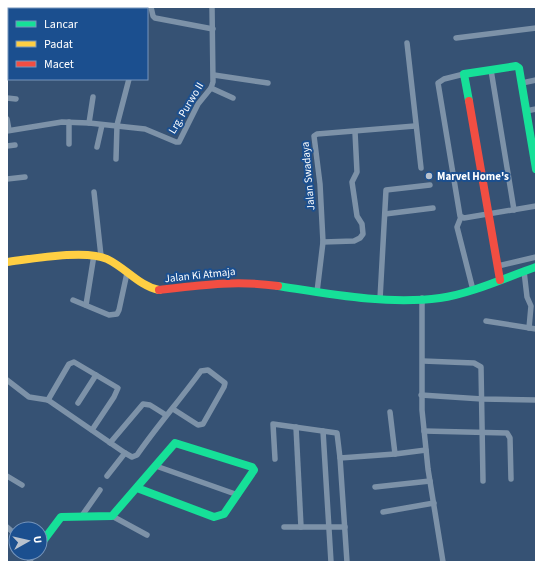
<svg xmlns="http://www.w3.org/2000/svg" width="543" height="569" font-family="'Source Sans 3',sans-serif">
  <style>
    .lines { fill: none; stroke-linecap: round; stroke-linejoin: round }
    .street { stroke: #7d92a8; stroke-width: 5.5 }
    .fast { stroke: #16e098; stroke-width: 8 }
    .slow { stroke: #ffcf43; stroke-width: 8 }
    .jam { stroke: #f24e42; stroke-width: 8 }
    .poi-dot { fill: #b9c2ce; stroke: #1b4f8f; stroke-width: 1.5 }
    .labels { text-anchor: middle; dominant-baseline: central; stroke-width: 4; stroke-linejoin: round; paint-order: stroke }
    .street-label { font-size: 11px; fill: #fff; stroke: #1b4f8f }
    .poi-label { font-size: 11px; font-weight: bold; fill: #fff; stroke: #1b4f8f; text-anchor: start }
  </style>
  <rect width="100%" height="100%" fill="#365274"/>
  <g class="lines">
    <g class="street">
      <path d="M151,7L153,16L155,18L213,29"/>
      <path d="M456,38L536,28"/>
      <path d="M407,43L421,168"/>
      <path d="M491,70L514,210"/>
      <path d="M464,74L444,79L438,83L460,216L464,218L536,206"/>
      <path d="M214,75L268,83"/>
      <path d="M7,77L9,76"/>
      <path d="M522,83L536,80"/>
      <path d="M211,88L233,98"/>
      <path d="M7,98L16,99"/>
      <path d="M526,111L536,109"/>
      <path d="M7,119L9,130"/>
      <path d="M89,123L93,97"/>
      <path d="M7,131L62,122L89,123L145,129L176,142H179L198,104L211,88L213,82L212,7"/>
      <path d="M69,144V122"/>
      <path d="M7,146L15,145"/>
      <path d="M97,147L102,125"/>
      <path d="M116,159L117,125L129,79"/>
      <path d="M7,179L25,177"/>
      <path d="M94,192L101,256"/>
      <path d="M385,214L433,208"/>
      <path d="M461,217L457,227L473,290"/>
      <path d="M323,242L354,241L360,238L363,234L362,224L357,216L352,182L357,172L355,132"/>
      <path d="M498,266L536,257"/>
      <path d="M524,271L527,297L531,306L529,328"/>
      <path d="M317,292L323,242L320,184L314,136L317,134L415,126"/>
      <path d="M422,298V410L428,469L443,562"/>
      <path d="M380,299L386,190L430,185"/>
      <path d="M73,300L109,315L117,314L119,310L127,273"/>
      <path d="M86,305L94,255"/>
      <path d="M486,321L536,329"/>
      <path d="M423,361L474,363L481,367L483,481"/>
      <path d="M7,380L29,397L48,400L125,453L132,457L137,455C157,426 180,400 201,371L208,370L225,383L224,387L203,424L198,425L173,409"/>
      <path d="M421,395L482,399L536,400"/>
      <path d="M48,400L69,364L74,362L118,388L114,397L92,430"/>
      <path d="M78,403L96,375"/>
      <path d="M390,412L395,454L426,450"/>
      <path d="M296,427L301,527"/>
      <path d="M323,431L331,562"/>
      <path d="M424,431L507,433L510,438L511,479"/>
      <path d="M110,443L143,404L150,405L166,415"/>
      <path d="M340,458L347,562"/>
      <path d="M275,459L273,424L337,433L340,458L395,454"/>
      <path d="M156,466L238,495"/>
      <path d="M7,476L22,485"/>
      <path d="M107,476L125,453"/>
      <path d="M375,487L430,481"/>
      <path d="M383,512L434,503"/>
      <path d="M112,516L147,535"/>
      <path d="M81,517L100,490"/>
      <path d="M7,527L16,535"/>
      <path d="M284,527H345"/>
      <path d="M29,562L35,553"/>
    </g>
    <g class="fast">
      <path d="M469,101L464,74L516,66L519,68L536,169"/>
      <path d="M278,286C330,294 387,305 440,298C470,294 507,277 536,267"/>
      <path d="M40,545L61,517L112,516L175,443L252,467L254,470L224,514L214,517L137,488"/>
    </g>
    <path class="slow" d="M7,262C31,259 86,249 107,259C126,268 139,286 159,290"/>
    <g class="jam">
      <path d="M469,101L500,280"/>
      <path d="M159,290C201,285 236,280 278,286"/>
    </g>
  </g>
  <circle class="poi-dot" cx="429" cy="176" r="4"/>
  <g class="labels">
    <g class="street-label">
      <text transform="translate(186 108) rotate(-59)">Lrg. Purwo II</text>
      <text transform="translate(308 176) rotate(-95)">Jalan Swadaya</text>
      <text transform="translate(200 275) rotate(-6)">Jalan Ki Atmaja</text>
    </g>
    <g class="poi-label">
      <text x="437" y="176">Marvel Home's</text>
    </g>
  </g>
  <rect width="543" height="569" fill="none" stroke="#ffffff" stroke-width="16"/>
  <rect x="8" y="8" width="140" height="72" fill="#1b4f8f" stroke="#7695bc"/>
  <rect x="16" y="21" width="20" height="6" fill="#16e098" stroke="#7695bc"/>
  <text x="44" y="28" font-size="12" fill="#ffffff">Lancar</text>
  <rect x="16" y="41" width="20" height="6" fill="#ffcf43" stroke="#7695bc"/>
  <text x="44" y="48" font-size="12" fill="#ffffff">Padat</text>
  <rect x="16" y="61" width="20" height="6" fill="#f24e42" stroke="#7695bc"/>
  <text x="44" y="68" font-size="12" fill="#ffffff">Macet</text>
  <g transform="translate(28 541) rotate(82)"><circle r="19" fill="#1b4f8f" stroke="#7695bc"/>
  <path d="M0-3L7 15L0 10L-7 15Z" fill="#b9c2ce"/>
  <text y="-6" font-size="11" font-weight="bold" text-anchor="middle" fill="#ffffff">U</text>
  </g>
</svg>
